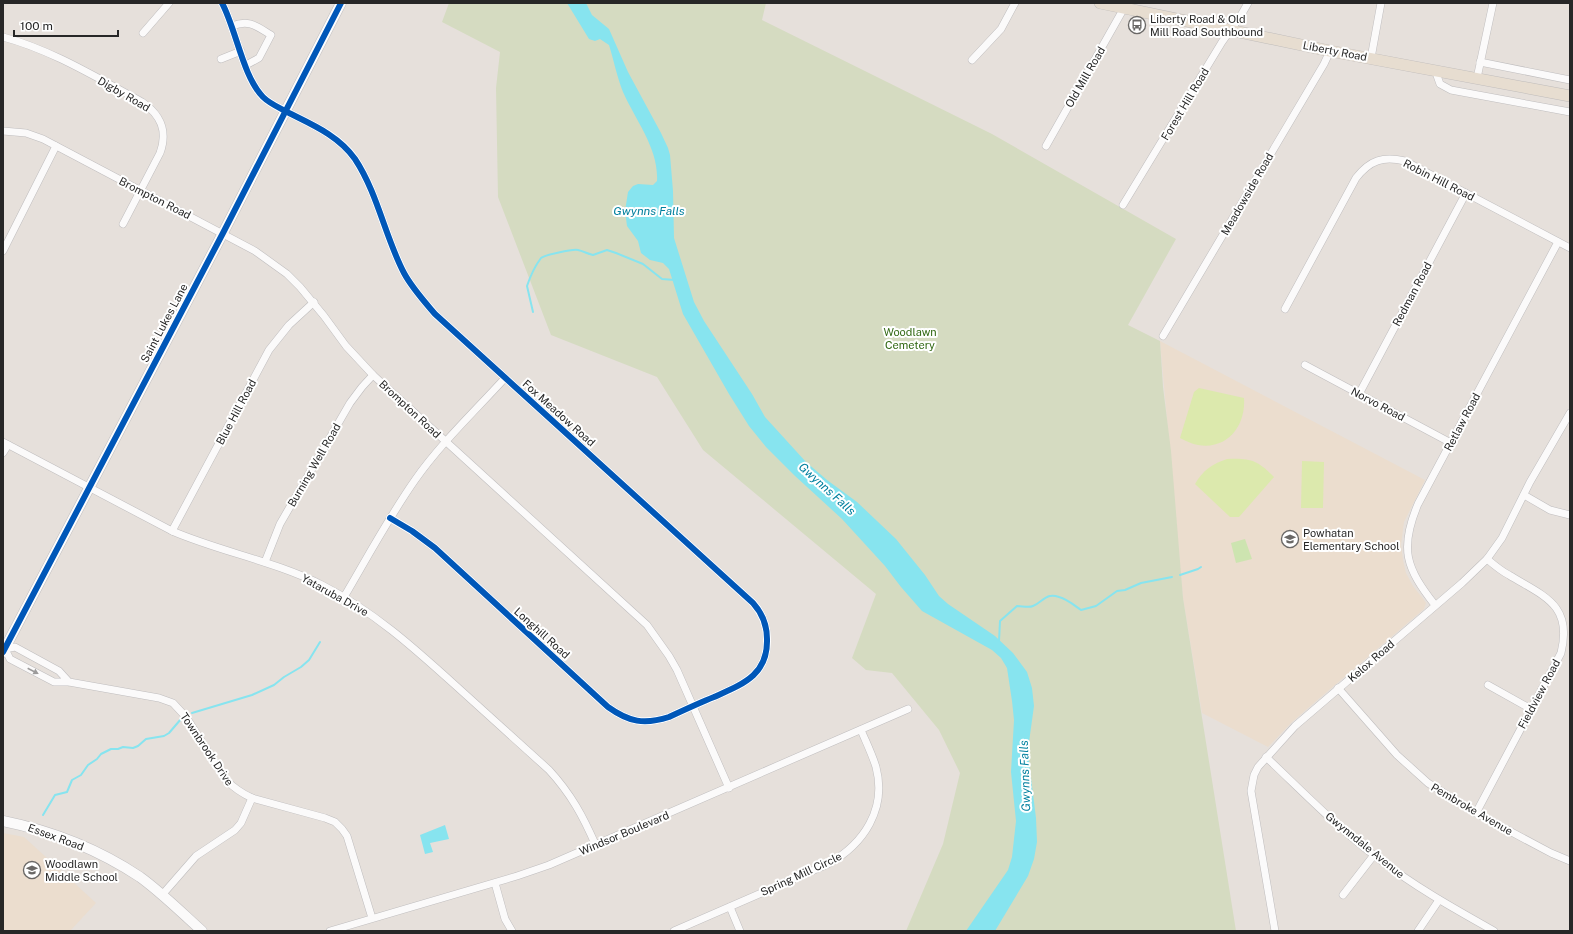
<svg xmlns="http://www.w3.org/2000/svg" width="1573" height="934" font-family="'Public Sans',sans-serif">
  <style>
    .education { fill: #ebddce }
    .green { fill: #cde4b0 }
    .cemetery { fill: #d5dbc1 }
    .pitch { fill: #dce9ad }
    .water { fill: #87e4ef }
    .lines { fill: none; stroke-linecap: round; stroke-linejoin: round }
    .stream { stroke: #87e4ef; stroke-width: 2 }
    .street-casing { stroke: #bfbdbe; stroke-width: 8 }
    .secondary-casing { stroke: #bfbdbe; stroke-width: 11 }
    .primary-casing { stroke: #bfbcbb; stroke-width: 12 }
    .street { stroke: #fbfafa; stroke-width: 7 }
    .secondary { stroke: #fbfafa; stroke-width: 10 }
    .primary { stroke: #e7ddd0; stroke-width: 11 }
    .cycleway-casing { stroke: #fff; stroke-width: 8 }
    .cycleway { stroke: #0057b8; stroke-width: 6 }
    .oneway { fill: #9c9b9b }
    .labels { text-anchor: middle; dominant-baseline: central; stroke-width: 4; stroke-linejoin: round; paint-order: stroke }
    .poi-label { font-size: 11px; fill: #272727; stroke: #fff; text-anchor: start }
    .street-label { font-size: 11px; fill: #272727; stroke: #fff }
    .park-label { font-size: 11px; fill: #316813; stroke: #fff }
    .water-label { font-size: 12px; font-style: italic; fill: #02809f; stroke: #fff }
  </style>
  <rect width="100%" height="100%" fill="#e6e0db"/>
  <g class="education">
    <path d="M1160,341L1425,480L1404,522L1401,545L1403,560L1406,573L1413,586L1424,600L1426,603L1424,609L1315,702L1292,722L1268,747L1202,713L1183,598Z"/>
    <path d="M3,833L24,837L96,903L70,931H3Z"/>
  </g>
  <path class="green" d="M1245,539L1252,559L1236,563L1231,543Z"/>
  <path class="cemetery" d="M449,3H766L762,20L992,134L1176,239L1128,325L1160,341L1163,387L1171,451L1183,598L1236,931H906L943,844L960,773L939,730L892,673L866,670L852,658L876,594L703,450L657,377L551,335L498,197L496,88L500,52L442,22Z"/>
  <g class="pitch">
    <path d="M1199,388L1244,398C1246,425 1228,450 1198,445C1192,444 1186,441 1180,438L1194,392Z"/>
    <path d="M1227,459C1251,458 1257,460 1274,477L1239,517H1230L1195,484C1203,470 1212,464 1227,459Z"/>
    <path d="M1302,461L1324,462L1323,508H1301Z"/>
  </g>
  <g class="water">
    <path d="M567,3H586L592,15L609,29L628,72L661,133L668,148L670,155L673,191L674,238L694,302L704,321L752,394L765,417L806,462L827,480L857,502L896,539L925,575L939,596L948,604L995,636L1013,653L1027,672L1032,688L1034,706L1029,742V762L1036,818L1037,842L1034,859L1028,876L995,931H966L1008,870L1012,857L1016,821L1011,772L1014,720L1012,701L1007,668L1001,658L992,650L922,611L901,587L885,566L842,519L794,475L766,447L749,426L729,394L683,314L669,269L663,263L650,260L641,253L638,241L627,226L625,211L628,192L633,186L638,184L653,185L657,181C659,149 636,121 623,92C617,77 614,61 609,45L600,39L595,41L589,39Z"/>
    <path d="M445,825L449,839L430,843L433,852L425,854L420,835Z"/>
  </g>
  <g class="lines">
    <g class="stream">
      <path d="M533,312L527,286C530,277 535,266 541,258C545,255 572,249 578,250C583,251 588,254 593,255L607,250L616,253L643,264L662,279L675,280"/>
      <path d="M1180,575L1198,569L1201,567"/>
      <path d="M999,641L1000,621L1017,606C1022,606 1029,608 1033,606C1043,602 1046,592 1059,597C1067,599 1074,605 1081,610L1096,606L1117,591L1125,590L1141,583L1172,577"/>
      <path d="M192,713L252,695L274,685L284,677L301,667L309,660L320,642"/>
      <path d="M43,815L55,795L67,792L72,780L81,775L88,765L97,759L101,754L111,749H118L123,747L133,748L138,746L146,739L164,736L169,733L181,719"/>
    </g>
    <g class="street-casing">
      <g id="street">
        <path d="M222,3C236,29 243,77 263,97C270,104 280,108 289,113C313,125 339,136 355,159C378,194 385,237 404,273C412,288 424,301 435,314L753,603C762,613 767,625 767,639C768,675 743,684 714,697C699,703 684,710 669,717C644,725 629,722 608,707L435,548L412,531L390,518"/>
        <path d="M232,26C249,19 256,26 271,35L259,58L246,65"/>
        <path d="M143,33L169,3"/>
        <path d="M3,37C52,50 97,78 142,102C161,115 168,131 160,153L123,224"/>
        <path d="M1371,58L1381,3"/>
        <path d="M221,59L241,51"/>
        <path d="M972,60L1001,29L1015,3"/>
        <path d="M1480,62L1570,80"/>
        <path d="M1435,70L1440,84L1451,90L1570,112"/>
        <path d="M1477,78L1493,3"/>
        <path d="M3,131L26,133L43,139L255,251L287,274L300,287L324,316L346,346L373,375L647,625L669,656L677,670L729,788"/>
        <path d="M1046,146L1124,8"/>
        <path d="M1123,205L1222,42L1240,17L1248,3"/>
        <path d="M3,251L56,146"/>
        <path d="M1285,309L1356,178C1370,160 1383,156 1405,161L1570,248"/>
        <path d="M1163,336L1324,64L1330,51"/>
        <path d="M1305,365L1451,443"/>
        <path d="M1359,394L1466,193"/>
        <path d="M3,442L172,531C221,552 274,561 322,585C373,611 413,647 455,685C486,713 518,742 549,770C571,794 583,816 596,846"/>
        <path d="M3,453L8,445"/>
        <path d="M1524,495L1550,510L1570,515"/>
        <path d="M172,531L269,350L289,325L314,302"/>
        <path d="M265,562L280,524L350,403L362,387L373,375"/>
        <path d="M344,597C367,558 389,517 415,480C441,443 475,411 505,378"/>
        <path d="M1435,605C1406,568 1399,549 1418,504L1558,242"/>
        <path d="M69,682L59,671L15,647L5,649L10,659L54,682H69L159,698L173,703L186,717L226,780C234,788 241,793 252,798L325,818L335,822L342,829L347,836L372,918"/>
        <path d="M1488,685L1531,709"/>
        <path d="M1338,688L1397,755L1428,783L1476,813L1551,853L1570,861"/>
        <path d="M1266,757C1302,791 1336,826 1375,856C1412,885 1453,908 1494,931"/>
        <path d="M1476,813L1561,653C1573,604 1543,596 1509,575C1501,571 1494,565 1487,559"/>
        <path d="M495,883L505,919L512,931"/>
        <path d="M162,895L196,856L235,830L241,823L252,798"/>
        <path d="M1343,895L1374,855"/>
        <path d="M730,907L740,931"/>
        <path d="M330,931L517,876L549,865L908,709"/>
        <path d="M674,931L828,864C864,844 887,809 876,767C872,754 866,742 861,730"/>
        <path d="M1275,931L1251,791L1254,775L1258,767L1295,726L1462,583L1487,559L1502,538L1530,482L1570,413"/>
        <path d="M1418,931L1439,900"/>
      </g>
    </g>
    <g class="secondary-casing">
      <g id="secondary">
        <path d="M3,652L223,233L341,3"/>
        <path d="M3,821C52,831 98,849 140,877C162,893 182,913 202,931"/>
      </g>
    </g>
    <g class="primary-casing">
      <path id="primary" d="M1100,3L1330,51L1570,96"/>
    </g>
    <use href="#street" class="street"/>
    <use href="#secondary" class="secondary"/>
    <use href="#primary" class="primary"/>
    <g class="cycleway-casing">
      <g id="cycleway">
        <path d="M222,3C236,29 243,77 263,97C270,104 280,108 289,113C313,125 339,136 355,159C378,194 385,237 404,273C412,288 424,301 435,314L753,603C762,613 767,625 767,639C768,675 743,684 714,697C699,703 684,710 669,717C644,725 629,722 608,707L435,548L412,531L390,518"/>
        <path d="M3,652L223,233L341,3"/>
      </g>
    </g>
    <use href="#cycleway" class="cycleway"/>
  </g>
  <defs><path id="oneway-solid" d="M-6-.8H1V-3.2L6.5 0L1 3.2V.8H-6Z"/></defs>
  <use class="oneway" href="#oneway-solid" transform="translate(33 671) rotate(27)"/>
  <defs>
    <g id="bus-ring" transform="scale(0.9)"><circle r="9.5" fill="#fff" stroke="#6a6866" stroke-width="1.5"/><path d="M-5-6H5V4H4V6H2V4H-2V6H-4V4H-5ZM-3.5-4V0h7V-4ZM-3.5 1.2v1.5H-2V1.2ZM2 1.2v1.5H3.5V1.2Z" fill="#6a6866"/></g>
    <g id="school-ring" transform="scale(0.9)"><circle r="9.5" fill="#fff" stroke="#6a6866" stroke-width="1.5"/><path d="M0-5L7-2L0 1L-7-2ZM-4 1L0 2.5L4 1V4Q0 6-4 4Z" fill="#6a6866"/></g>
  </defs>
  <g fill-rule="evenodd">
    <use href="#bus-ring" x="1137" y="25"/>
    <use href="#school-ring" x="1290" y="539"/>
    <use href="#school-ring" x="32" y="870"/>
  </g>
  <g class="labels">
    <g class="poi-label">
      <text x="1150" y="19">Liberty Road &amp; Old<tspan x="1150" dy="13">Mill Road Southbound</tspan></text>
      <text x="1303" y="533">Powhatan<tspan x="1303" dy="13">Elementary School</tspan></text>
      <text x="45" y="864">Woodlawn<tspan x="45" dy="13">Middle School</tspan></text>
    </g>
    <g class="street-label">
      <text transform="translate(1335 51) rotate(11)">Liberty Road</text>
      <text transform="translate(1085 77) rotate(-60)">Old Mill Road</text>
      <text transform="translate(124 94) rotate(30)">Digby Road</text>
      <text transform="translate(1185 104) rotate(-59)">Forest Hill Road</text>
      <text transform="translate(1439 180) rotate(27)">Robin Hill Road</text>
      <text transform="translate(1247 194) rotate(-60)">Meadowside Road</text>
      <text transform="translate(155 198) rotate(27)">Brompton Road</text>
      <text transform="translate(1412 294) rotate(-62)">Redman Road</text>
      <text transform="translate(164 323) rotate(-62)">Saint Lukes Lane</text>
      <text transform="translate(1378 404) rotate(28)">Norvo Road</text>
      <text transform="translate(410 409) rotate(43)">Brompton Road</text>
      <text transform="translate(236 412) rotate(-62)">Blue Hill Road</text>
      <text transform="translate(559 413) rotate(42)">Fox Meadow Road</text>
      <text transform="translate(1462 422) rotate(-62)">Retlaw Road</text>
      <text transform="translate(314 465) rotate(-60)">Burning Well Road</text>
      <text transform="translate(335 595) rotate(29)">Yataruba Drive</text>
      <text transform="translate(542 633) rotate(42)">Longhill Road</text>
      <text transform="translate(1371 661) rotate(-41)">Kelox Road</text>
      <text transform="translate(1539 694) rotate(-62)">Fieldview Road</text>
      <text transform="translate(207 749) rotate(56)">Townbrook Drive</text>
      <text transform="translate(1472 809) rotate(30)">Pembroke Avenue</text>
      <text transform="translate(624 833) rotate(-23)">Windsor Boulevard</text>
      <text transform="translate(56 837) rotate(20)">Essex Road</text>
      <text transform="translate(1365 845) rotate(39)">Gwynndale Avenue</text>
      <text transform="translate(801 874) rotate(-25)">Spring Mill Circle</text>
    </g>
    <g class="park-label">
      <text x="910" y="332">Woodlawn<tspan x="910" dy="13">Cemetery</tspan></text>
    </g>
    <g class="water-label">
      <text x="649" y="211">Gwynns Falls</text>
      <text transform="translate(827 489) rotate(42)">Gwynns Falls</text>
      <text transform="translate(1025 776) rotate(-92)">Gwynns Falls</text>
    </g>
  </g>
  <rect width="1573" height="934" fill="none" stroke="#272727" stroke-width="8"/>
  <path d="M14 30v6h104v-6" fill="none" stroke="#272727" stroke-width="2"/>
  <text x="20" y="30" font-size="12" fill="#272727" stroke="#ffffff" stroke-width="3" paint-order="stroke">100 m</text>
</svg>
